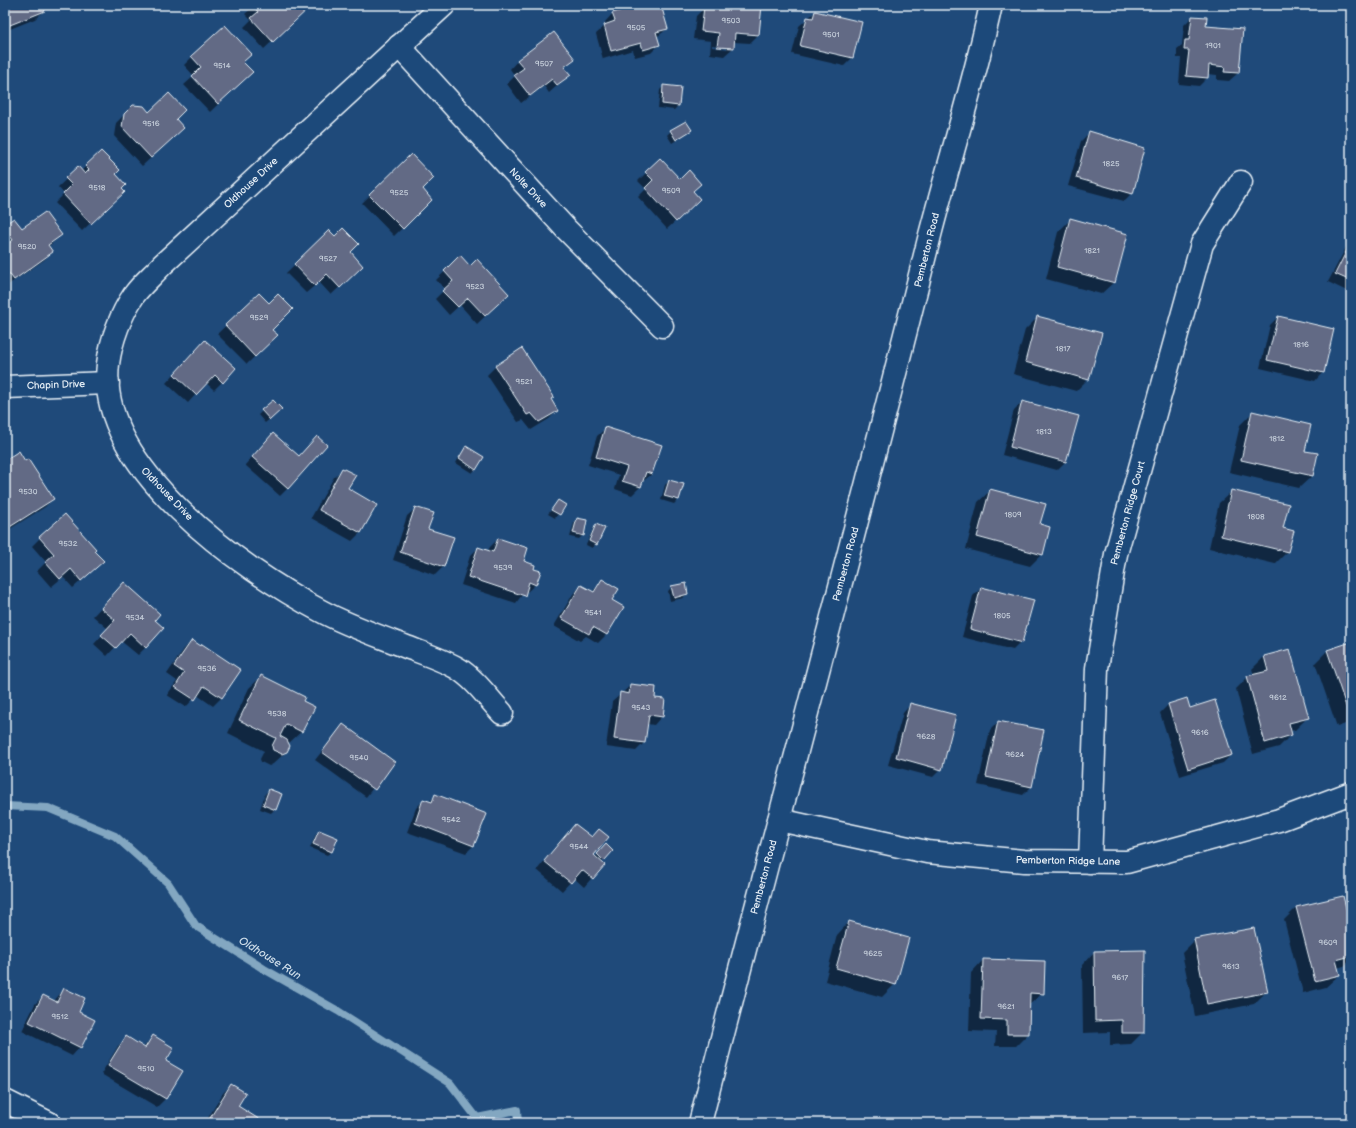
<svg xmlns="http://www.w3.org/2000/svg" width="1356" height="1128" font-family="'Balsamiq Sans',sans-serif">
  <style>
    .shadow { fill: #0007; fill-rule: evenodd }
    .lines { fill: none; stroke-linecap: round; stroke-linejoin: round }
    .stream { stroke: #83a7c1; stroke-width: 8 }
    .building { fill: #626a85; stroke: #e8f1f8 }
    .minor-casing { stroke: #e8f1f8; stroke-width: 25 }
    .minor { stroke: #1f4a7a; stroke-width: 22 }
    .labels { text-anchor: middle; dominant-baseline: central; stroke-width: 3; stroke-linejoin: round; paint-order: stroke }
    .number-label { font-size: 8px; fill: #c6cfdb }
    .street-label { font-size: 10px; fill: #e8f1f8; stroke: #1f4a7a }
    .water-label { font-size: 11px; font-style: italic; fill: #cfdeea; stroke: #1f4a7a }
  </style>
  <rect width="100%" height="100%" fill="#1f4a7a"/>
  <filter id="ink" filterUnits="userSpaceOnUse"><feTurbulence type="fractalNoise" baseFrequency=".025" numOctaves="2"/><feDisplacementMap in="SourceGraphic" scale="8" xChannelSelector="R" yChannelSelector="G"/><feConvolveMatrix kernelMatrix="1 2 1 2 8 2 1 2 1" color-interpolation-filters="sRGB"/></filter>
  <g filter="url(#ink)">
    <g class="shadow">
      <path d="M5,5H41L44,11L35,19L5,31Z"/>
      <path d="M255,5H311L264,49L244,27L251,20L245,14Z"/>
      <path d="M643,5H660L667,29L657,37L659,45L651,53L635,57L633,50L603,59L596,34L606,25L605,22L613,13Z"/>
      <path d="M710,5H761L758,35L750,43L733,42V48L724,56L710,54L711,41L693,39L696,16L704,8H707ZM712,45L727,47V49L712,47Z"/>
      <path d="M815,12L852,58L844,66L792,54L799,26Z"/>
      <path d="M1192,17L1238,73L1229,81L1217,80V75L1207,74V78L1199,86L1179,84L1181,58H1177V49L1182,45L1184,25Z"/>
      <path d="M192,57L242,62L243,80L210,112L184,85L194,76L184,65Z"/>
      <path d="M573,59L563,68L569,75L549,93L544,86L521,103L507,84L515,76L510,69L518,60Z"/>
      <path d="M664,86L678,106L674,110L658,108L660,90Z"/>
      <path d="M133,106L149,113L175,119V136L142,166L114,136L116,123Z"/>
      <path d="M671,131L687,133L672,143L667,135Z"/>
      <path d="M1089,133L1132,193L1124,201L1068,186L1081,141Z"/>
      <path d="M101,152L114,174L115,200L82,231L55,203L64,194L58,187L78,168L81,171Z"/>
      <path d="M411,156L421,189L431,200L394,236L362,203Z"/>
      <path d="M646,173L700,184L692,192L691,207L667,229L638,197L646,189L638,181Z"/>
      <path d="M1071,219L1114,282L1101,294L1046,279L1058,232Z"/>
      <path d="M5,226L61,235L48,247L52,252L44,260L5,287Z"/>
      <path d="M329,231L362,266L331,295L319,282L306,293L286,273Z"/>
      <path d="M1351,238V293L1328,282Z"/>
      <path d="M460,257L500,302L477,324L460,305L449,315L435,299L445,289L436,280Z"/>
      <path d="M259,294L271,330L277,335L247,364L217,334Z"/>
      <path d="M1038,317L1088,379L1076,391L1013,374L1025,330Z"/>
      <path d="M1278,317L1323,372L1315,381L1260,368L1270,325Z"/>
      <path d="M197,349L222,382L214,390L206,383L188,403L166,383Z"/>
      <path d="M521,349L557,411L549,419L531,430L523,420L518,422L487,375L495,367Z"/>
      <path d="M273,401L277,413L265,423L258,415Z"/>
      <path d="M1022,402L1066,461L1057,470L1002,455L1014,410Z"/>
      <path d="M1252,413L1304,451L1312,476L1299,488L1229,472L1240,425Z"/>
      <path d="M606,428L652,474L642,482L640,487L632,495L615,489L619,475L588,465L597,436Z"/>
      <path d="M265,442L299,457L288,488L280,496L245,465Z"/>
      <path d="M463,451L476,469L472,473L456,463Z"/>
      <path d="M5,461L25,462L53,499L45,507L5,532Z"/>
      <path d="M343,469L347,489L375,505L360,533L352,541L311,518L334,477Z"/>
      <path d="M669,481L678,500L674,504L661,500L665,485Z"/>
      <path d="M991,490L1039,525L1042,554L1030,566L966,549L978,502Z"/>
      <path d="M1232,491L1282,529L1288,551L1275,564L1209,548L1219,503Z"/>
      <path d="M558,501L565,505L555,518L548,514Z"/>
      <path d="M416,508L444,566L435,575L393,560L407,516Z"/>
      <path d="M577,519L583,535L579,539L570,537L574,523Z"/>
      <path d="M596,525V544L592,548L586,545L593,529Z"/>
      <path d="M40,538L93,551L94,569L73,588L63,577L51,587L37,571L46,562L32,546Z"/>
      <path d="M498,539L533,569L536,584L527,592L525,591L516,603L461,585L470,556L478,548L488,551L490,547Z"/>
      <path d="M603,580L610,600L623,607L606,635L598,643L586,636L580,641L554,626L573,594L581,586L592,592Z"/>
      <path d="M124,583L153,620L146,647L138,655L121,641L107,656L94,644L108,629L93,616Z"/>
      <path d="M672,587L687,594L683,598L670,601L668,591Z"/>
      <path d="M981,588L1021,642L1013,650L962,637L973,596Z"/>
      <path d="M192,641L222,697L213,706L197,695L186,707L167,695L177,681L167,674L184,649Z"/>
      <path d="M1351,643V722L1337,727L1315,663L1328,650Z"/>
      <path d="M1264,657L1308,717L1295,730L1290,731L1291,735L1279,747L1253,754L1236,689L1248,677L1254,675L1252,669Z"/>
      <path d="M262,676L301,701L302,731L289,743L287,742L286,752L273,764L269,766L261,762L260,759L264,751L228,733L249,688Z"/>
      <path d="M631,685L654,699L662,716L654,725L647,724L644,743L636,751L606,747L612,702Z"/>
      <path d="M1186,699L1189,709L1231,755L1223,763L1180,776L1160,713L1168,705Z"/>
      <path d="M911,704L941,769L933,777L888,765L903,713Z"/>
      <path d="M998,722L1031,787L1023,795L978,785L990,730Z"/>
      <path d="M343,725L393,762L366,797L315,760Z"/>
      <path d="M269,790L275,809L271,813L260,809L265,794Z"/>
      <path d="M435,796L474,845L466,853L407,832L416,808L424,800L429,802Z"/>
      <path d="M599,830L593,856L595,857L602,849L604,860L601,863L603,865L584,887L574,878L562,891L537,870L567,833L591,838Z"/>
      <path d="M320,831L337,838L331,852L327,855L310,848L316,834Z"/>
      <path d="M1296,908L1351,932V960L1344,966L1337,968L1339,975L1326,987L1303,993L1284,920Z"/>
      <path d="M849,922L895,984L882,997L825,981L837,935Z"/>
      <path d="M1195,940L1266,992L1254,1004L1195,1016L1182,953Z"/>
      <path d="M1144,951L1143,1032L1131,1044L1110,1045V1032L1083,1033L1082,965L1094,952Z"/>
      <path d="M983,960L1043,993L1029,1005L1028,1034L1016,1046H995L996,1032L969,1031L971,973Z"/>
      <path d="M64,989L77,1012L80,1047L72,1056L22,1031L35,1004L43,996L54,1001Z"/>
      <path d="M153,1036L165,1061L182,1071L165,1099L157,1107L101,1074L118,1046L126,1038L143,1048Z"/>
      <path d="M231,1085L237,1107L263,1123H205L223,1093Z"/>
    </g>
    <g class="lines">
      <path class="stream" d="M5,806L48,808L115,836L168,883L196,926L264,969L338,1011L450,1083L477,1118L517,1110L518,1123"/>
    </g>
    <g class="building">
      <path d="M5,5H42L45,11L5,27Z"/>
      <path d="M312,5L273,42L251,18L258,12L253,5Z"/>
      <path d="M640,5H661L668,29L656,32L660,45L643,50L641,43L611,51L604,25L615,21L612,13Z"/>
      <path d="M713,5H762L759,35L735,33L734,48L717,47L719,33L701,31L704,7L713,8Z"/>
      <path d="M815,11L862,22L853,58L800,46L807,17L813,18Z"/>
      <path d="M1192,16L1207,17L1206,26L1243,29L1239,73L1224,72L1225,67L1209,65L1208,78L1186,76L1189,50H1184L1185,40H1189Z"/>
      <path d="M225,25L252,54L243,62L253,72L218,104L192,76L201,67L191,56Z"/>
      <path d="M554,32L575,59L564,67L571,75L557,85L552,79L530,96L514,75L524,68L517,60Z"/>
      <path d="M663,85L681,87L679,106L662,104Z"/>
      <path d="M169,93L185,110L176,119L184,128L151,158L122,127L124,114L133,105L144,106L149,112Z"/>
      <path d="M686,121L692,130L676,140L670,130Z"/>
      <path d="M1089,131L1145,148L1133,194L1076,178Z"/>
      <path d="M101,151L120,170L116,174L126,185L122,189L125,192L91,224L63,194L72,185L65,178L78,166L85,174L89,170L85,166Z"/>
      <path d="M411,154L434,178L423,189L432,200L403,229L369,195Z"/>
      <path d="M660,158L680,179L689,170L701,184L693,191L700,199L676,222L645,188L653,180L645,172Z"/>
      <path d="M45,212L62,235L48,245L53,252L14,280L5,268V246L13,240L5,229V224L14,218L22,228Z"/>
      <path d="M1070,218L1128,234L1115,283L1057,267Z"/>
      <path d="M343,228L359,244L351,252L363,266L340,288L327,274L315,286L294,264L329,230L335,236Z"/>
      <path d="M1351,242V281L1335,274Z"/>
      <path d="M460,255L470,266L477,259L509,294L485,316L468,298L458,307L442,291L453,281L444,271Z"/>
      <path d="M259,293L269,303L278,294L293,309L272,330L278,335L255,357L225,325Z"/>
      <path d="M1037,316L1102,333L1089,380L1025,362Z"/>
      <path d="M1278,316L1334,329L1324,373L1267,360Z"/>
      <path d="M205,340L236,368L223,383L215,375L196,395L174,374Z"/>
      <path d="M522,348L554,397L551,399L558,411L539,422L531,413L527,415L495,366Z"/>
      <path d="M273,400L282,409L270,420L261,410Z"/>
      <path d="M1022,401L1079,416L1066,462L1010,447Z"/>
      <path d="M1252,411L1311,425L1305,451L1318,453L1313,476L1241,460Z"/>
      <path d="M605,427L662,445L652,474L646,472L641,487L622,481L627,467L596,457Z"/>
      <path d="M273,433L299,456L317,436L327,445L288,489L252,457Z"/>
      <path d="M466,446L484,457L476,470L459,458Z"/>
      <path d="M19,451L25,461L28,459L54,499L5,530V492L9,489L5,483V460Z"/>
      <path d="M342,468L356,475L348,488L377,505L361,533L319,510Z"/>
      <path d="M669,480L684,484L679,500L664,496Z"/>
      <path d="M990,489L1046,504L1040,524L1050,527L1043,555L977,537Z"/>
      <path d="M1231,490L1289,504L1283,528L1294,531L1288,552L1221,536Z"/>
      <path d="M558,500L566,505L560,515L551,510Z"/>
      <path d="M415,507L434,513L428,529L454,537L444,567L400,552Z"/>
      <path d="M65,514L96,549L94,551L104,561L81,581L71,569L60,579L45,562L54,554L39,537Z"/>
      <path d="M577,518L587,520L584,536L573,533Z"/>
      <path d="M596,524L605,528L597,545L589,541Z"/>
      <path d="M498,538L528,548L524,561L535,565L534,569L541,571L536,585L529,582L525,596L468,577L478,547L493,552Z"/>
      <path d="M602,579L619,589L612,600L624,607L607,635L593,627L589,634L561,618L581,585L594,592Z"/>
      <path d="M124,582L160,614L155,620L164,628L146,648L130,633L116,648L101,635L115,620L101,608Z"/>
      <path d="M686,583L688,594L674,598L671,586Z"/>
      <path d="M981,587L1034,600L1022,643L970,629Z"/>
      <path d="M192,640L201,646L202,644L241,670L222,698L204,686L195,700L175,687L184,673L174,666Z"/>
      <path d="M1351,642V714L1349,715L1327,650Z"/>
      <path d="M1290,649L1309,718L1289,723L1292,735L1265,743L1247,676L1268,671L1264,656Z"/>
      <path d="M261,675L305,697L303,701L315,707L302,732L286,724L280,736L287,740L290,746L287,752L282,754L273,750L272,746L276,738L239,720Z"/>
      <path d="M630,684L656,687L655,698L665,699L663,717L649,715L645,743L614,739L620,692L629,694Z"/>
      <path d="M1187,698L1190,708L1215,700L1232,755L1188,769L1168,704Z"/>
      <path d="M910,703L956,715L942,770L896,757Z"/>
      <path d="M998,721L1044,730L1032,787L986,777Z"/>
      <path d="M343,724L395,762L375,790L322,752Z"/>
      <path d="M269,789L282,794L276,810L263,805Z"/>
      <path d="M435,794L487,814L474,846L415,823L423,799L432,802Z"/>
      <path d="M575,824L592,837L599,829L609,837L594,855L605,865L593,879L582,870L571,883L544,861Z"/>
      <path d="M319,830L338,838L332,852L313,844Z"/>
      <path d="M606,844L613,851L604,861L597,854Z"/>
      <path d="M1343,896L1351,928V956L1336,960L1340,975L1315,981L1296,907Z"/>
      <path d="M849,921L909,938L896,985L836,968Z"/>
      <path d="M1254,928L1268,992L1207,1004L1194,939Z"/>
      <path d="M1145,950L1144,1033H1122V1020L1095,1021L1094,951Z"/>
      <path d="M983,959L1045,961L1044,994L1030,993L1029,1034H1007V1020L981,1019Z"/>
      <path d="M64,988L85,998L79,1012L95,1020L81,1048L29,1022L43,995L57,1002Z"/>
      <path d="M153,1035L174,1048L166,1061L183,1071L166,1099L108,1065L126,1036L145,1048Z"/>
      <path d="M231,1084L246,1093L238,1106L265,1123H207Z"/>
    </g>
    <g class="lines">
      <g class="minor-casing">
        <g id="minor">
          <path d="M444,5L162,265C153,275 142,284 134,295C121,314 111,340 108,364C96,467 241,569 321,611C347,625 376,635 404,646C422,653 441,659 457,668C475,679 488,698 502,713"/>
          <path d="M399,46L566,229L662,326"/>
          <path d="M5,387L108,383"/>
          <path d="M779,820L927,852L1024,861L1127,862L1279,820L1351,793"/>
          <path d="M1090,862L1097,668L1116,554L1202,244L1241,182"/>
          <path d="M5,1101L49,1123"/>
          <path d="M700,1123C776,827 856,532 930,235C950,158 974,83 991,5"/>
        </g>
      </g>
      <use href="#minor" class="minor"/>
    </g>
  </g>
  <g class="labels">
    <g class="number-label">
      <text x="731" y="20">9503</text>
      <text x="636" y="27">9505</text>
      <text x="831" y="34">9501</text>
      <text x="1213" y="45">1901</text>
      <text x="544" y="63">9507</text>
      <text x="222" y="65">9514</text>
      <text x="151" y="123">9516</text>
      <text x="1111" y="163">1825</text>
      <text x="97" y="187">9518</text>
      <text x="671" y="190">9509</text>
      <text x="399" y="192">9525</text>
      <text x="27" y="246">9520</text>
      <text x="1092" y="250">1821</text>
      <text x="328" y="258">9527</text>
      <text x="475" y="286">9523</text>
      <text x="259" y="317">9529</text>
      <text x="1301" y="344">1816</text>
      <text x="1063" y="348">1817</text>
      <text x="524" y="381">9521</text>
      <text x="1044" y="431">1813</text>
      <text x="1277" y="438">1812</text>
      <text x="28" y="491">9530</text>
      <text x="1013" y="514">1809</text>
      <text x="1256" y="516">1808</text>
      <text x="68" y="543">9532</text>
      <text x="503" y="567">9539</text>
      <text x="593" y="612">9541</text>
      <text x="1002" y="615">1805</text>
      <text x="135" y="617">9534</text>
      <text x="207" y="668">9536</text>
      <text x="1278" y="697">9612</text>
      <text x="641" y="707">9543</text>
      <text x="277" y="713">9538</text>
      <text x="1200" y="732">9616</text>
      <text x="926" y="736">9628</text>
      <text x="1015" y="754">9624</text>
      <text x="359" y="757">9540</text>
      <text x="451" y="819">9542</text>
      <text x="579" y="846">9544</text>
      <text x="1328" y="942">9609</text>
      <text x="873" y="953">9625</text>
      <text x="1231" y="966">9613</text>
      <text x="1120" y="977">9617</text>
      <text x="1006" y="1006">9621</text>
      <text x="60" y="1016">9512</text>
      <text x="146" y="1068">9510</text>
    </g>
    <g class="street-label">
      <text transform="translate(251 183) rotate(-43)">Oldhouse Drive</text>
      <text transform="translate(528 188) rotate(47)">Nolte Drive</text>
      <text transform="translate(927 250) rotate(-76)">Pemberton Road</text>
      <text transform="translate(56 385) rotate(-2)">Chapin Drive</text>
      <text transform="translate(167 494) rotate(46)">Oldhouse Drive</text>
      <text transform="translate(1128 513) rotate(-75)">Pemberton Ridge Court</text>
      <text transform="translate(846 564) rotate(-75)">Pemberton Road</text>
      <text transform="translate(1068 861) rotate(1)">Pemberton Ridge Lane</text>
      <text transform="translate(764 877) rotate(-75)">Pemberton Road</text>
    </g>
    <g class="water-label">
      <text transform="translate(270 958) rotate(32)">Oldhouse Run</text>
    </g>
  </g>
  <rect width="1356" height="1128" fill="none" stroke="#1f4a7a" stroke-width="20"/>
  <rect x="10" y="10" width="1336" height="1108" fill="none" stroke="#e8f1f8" stroke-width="1.5" filter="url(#ink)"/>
</svg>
